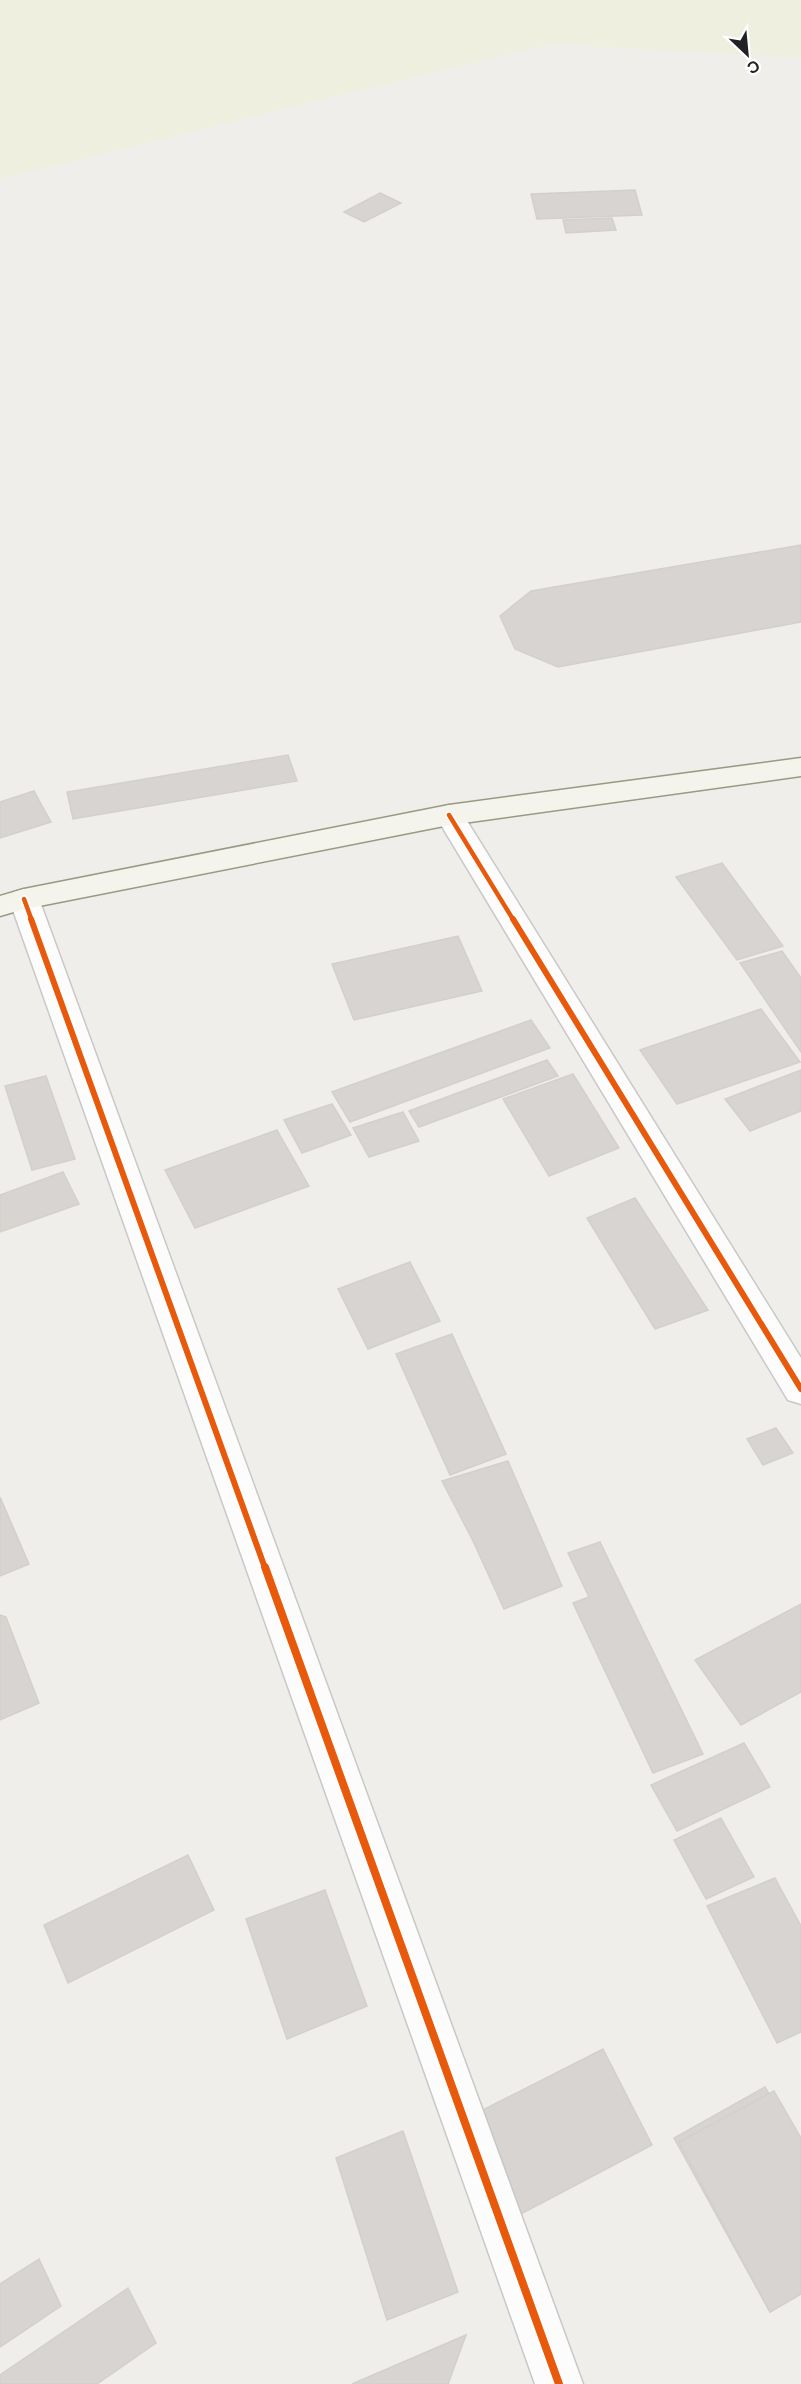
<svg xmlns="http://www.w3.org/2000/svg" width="801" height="2384" font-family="'DM Sans',sans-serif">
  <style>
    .farmland { fill: #efefdf }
    .building { fill: #d7d4d2; stroke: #d3d0cc; stroke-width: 1.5 }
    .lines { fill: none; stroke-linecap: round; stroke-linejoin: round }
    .street-casing { stroke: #c9c8c7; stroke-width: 3 }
    .secondary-casing { stroke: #999a82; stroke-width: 3 }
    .street { fill: #fdfcfc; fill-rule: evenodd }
    .secondary { fill: #f4f4ed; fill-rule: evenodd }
    .cycleway-far2-casing { stroke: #fff; stroke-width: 8 }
    .cycleway-far1-casing { stroke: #fff; stroke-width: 10 }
    .cycleway-casing { stroke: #fff; stroke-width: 11 }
    .cycleway-far2 { stroke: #e8590c; stroke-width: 4.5 }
    .cycleway-far1 { stroke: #e8590c; stroke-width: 6 }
    .cycleway { stroke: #e8590c; stroke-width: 8 }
  </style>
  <rect width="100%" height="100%" fill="#f0eeeb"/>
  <path class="farmland" d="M0,0H801V58L550,44L0,179Z"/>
  <g class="building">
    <path d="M635,190L642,215L537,219L531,194Z"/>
    <path d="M380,193L401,203L364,222L344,212Z"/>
    <path d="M612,218L616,230L566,233L563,220Z"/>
    <path d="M801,545V622L558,667L515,649L500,616L531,591Z"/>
    <path d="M288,755L297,781L73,819L67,792Z"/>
    <path d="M34,791L51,822L0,838V802Z"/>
    <path d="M722,863L783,946L737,960L676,877Z"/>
    <path d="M458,936L482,991L354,1020L332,964Z"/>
    <path d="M782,951L801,978V1052L740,963Z"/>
    <path d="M761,1009L800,1062L677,1104L640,1050Z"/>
    <path d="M531,1020L550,1048L350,1122L332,1092Z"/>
    <path d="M547,1060L558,1076L419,1127L409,1111Z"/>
    <path d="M801,1070V1111L750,1131L725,1099Z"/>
    <path d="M573,1074L619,1148L549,1176L503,1099Z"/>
    <path d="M46,1076L75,1159L32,1170L5,1086Z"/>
    <path d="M332,1104L351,1135L302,1153L284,1120Z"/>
    <path d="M403,1112L419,1141L369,1157L353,1128Z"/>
    <path d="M277,1130L309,1186L195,1228L165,1170Z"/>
    <path d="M63,1172L79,1204L0,1232V1195Z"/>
    <path d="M635,1198L708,1310L655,1329L587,1218Z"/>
    <path d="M410,1262L440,1321L368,1349L338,1289Z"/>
    <path d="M452,1334L506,1454L450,1475L396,1354Z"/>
    <path d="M776,1428L793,1453L763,1465L747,1439Z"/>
    <path d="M508,1461L562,1586L504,1609L473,1541L442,1481Z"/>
    <path d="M0,1497L29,1564L0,1576Z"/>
    <path d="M600,1542L703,1754L653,1773L573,1603L589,1597L568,1553Z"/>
    <path d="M801,1604V1692L741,1725L695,1660Z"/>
    <path d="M0,1615L6,1617L39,1703L0,1720Z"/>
    <path d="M744,1743L770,1787L677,1831L651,1785Z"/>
    <path d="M721,1818L754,1877L706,1899L674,1840Z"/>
    <path d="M188,1855L214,1910L68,1983L44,1925Z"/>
    <path d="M775,1878L801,1926V2032L777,2043L707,1906Z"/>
    <path d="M325,1890L367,2006L287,2039L246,1919Z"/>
    <path d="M603,2049L652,2145L519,2215L471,2116Z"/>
    <path d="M765,2087L801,2149V2294L770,2312L674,2138Z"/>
    <path d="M774,2091L801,2138V2294L770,2312L679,2142Z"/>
    <path d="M403,2131L458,2292L387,2320L336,2158Z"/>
    <path d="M39,2259L61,2306L0,2347V2284Z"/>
    <path d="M128,2288L156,2343L97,2384H0V2375Z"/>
    <path d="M466,2335L448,2384H352Z"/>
  </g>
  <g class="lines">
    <g class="street-casing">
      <g id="street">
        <path d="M449,805L459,808L801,1358V1404L788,1400L435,815L439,808Z"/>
        <path d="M24,889L34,892L39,899L583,2384H535L9,899L14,892Z"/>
      </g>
    </g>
    <g class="secondary-casing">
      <path id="secondary" d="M801,758V776L449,825L24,909L0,916V896L24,889L449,805Z"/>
    </g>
    <use href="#street" class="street"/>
    <use href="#secondary" class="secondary"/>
    <g class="cycleway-far2-casing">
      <g id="cycleway-far2">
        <path d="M449,815L514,921"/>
        <path d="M24,899L32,921"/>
      </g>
    </g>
    <g class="cycleway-far1-casing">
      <g id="cycleway-far1">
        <path d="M31,919L265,1568"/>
        <path d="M513,919L801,1389"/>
      </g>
    </g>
    <g class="cycleway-casing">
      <path id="cycleway" d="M265,1567L559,2384"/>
    </g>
    <use href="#cycleway-far2" class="cycleway-far2"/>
    <use href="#cycleway-far1" class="cycleway-far1"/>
    <use href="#cycleway" class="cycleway"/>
  </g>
  <g transform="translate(747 54) rotate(154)" stroke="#ffffff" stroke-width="4.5" paint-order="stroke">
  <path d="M0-4.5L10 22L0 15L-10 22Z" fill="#222222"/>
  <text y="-9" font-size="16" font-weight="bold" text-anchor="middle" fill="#222222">С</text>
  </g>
</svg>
